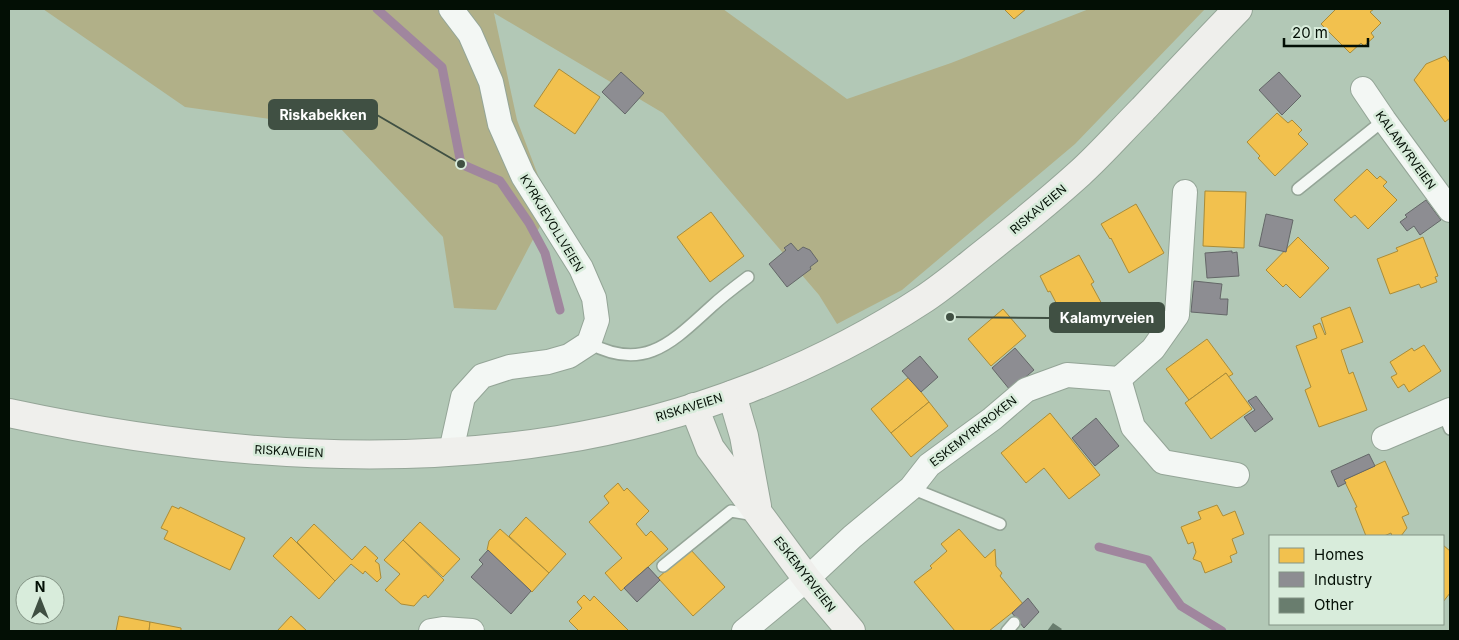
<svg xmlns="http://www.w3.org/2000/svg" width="1459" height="640" font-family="Inter,sans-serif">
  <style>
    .green { fill: #b1b088 }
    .homes { fill: #f2c14e; stroke: #aa8c38 }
    .industry { fill: #8d8d92; stroke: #646768 }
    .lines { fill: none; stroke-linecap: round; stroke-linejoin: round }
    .stream { stroke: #a0869e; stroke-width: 9 }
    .building { fill: #697d6e }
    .lane-casing { stroke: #94a597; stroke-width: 14 }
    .street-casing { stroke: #94a597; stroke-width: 26 }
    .secondary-casing { stroke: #94a597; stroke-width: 30 }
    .lane { stroke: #f3f7f4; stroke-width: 11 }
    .street { stroke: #f3f7f4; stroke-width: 24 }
    .secondary { stroke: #efefec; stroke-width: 28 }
    .labels { text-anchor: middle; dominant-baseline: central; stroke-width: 5; stroke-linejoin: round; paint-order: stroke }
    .street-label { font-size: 12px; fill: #030f05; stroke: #d8ecdb }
    .leader { fill: none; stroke: #405043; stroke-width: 2 }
    .callout-dot { fill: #405043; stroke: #d8ecdb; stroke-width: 2 }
    .callout { fill: #405043; stroke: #405043; stroke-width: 2 }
    .callout-label { font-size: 14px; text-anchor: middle; font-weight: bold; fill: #fff }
  </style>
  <rect width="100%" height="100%" fill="#b2c8b6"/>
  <path class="green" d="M43,9H723L847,99L951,63L1089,9H1205L1075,144L902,290L837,324L819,295L663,113L494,13L517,120L550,207L496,310L454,308L443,237L341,129L185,107Z"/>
  <g class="homes">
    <path d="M1004,9H1026L1014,19Z"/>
    <path d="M1333,9H1374L1370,12L1381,23L1371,33L1374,37L1364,46L1361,43L1350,53L1321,24L1335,10Z"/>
    <path d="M1445,56L1450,63V118L1445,122L1414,80L1426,64Z"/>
    <path d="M559,69L600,97L575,134L534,106Z"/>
    <path d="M1277,113L1288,123L1292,120L1302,130L1298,134L1308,144L1275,176L1258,158L1260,156L1247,142Z"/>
    <path d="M1367,169L1377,179L1380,176L1387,182L1383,186L1397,200L1368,229L1355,215L1351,218L1334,200Z"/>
    <path d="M1205,191L1246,192L1244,248L1203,246Z"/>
    <path d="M1136,204L1164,253L1129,273L1111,238L1110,239L1101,224Z"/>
    <path d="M711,212L744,256L710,282L677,237Z"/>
    <path d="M1298,237L1329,268L1300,298L1286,284L1283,287L1266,270Z"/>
    <path d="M1423,237L1438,276L1435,277L1437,282L1421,288L1419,284L1390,294L1377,259L1398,251L1396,248Z"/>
    <path d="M1079,255L1094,282L1091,284L1103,306L1068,326L1050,291L1048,292L1040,276Z"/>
    <path d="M1350,307L1363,342L1341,350L1349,374L1353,372L1367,410L1319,427L1305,390L1311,387L1296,346L1317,338L1313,326L1320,323L1325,335L1326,334L1321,318Z"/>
    <path d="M1003,309L1026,336L991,366L968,339Z"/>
    <path d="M1207,339L1233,374L1228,377L1226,373L1189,400L1166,369Z"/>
    <path d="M1424,345L1441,371L1409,392L1404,384L1398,388L1391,377L1397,374L1390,362L1412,348L1414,351Z"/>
    <path d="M1226,373L1252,409L1211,439L1185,403Z"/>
    <path d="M909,377L929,402L891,433L871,409Z"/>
    <path d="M929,402L948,426L911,457L891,433Z"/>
    <path d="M1050,413L1100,475L1069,499L1044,468L1026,483L1001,453Z"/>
    <path d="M1385,461L1409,514L1402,517L1407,528L1401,536H1392L1391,533L1384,536H1366L1355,508L1357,507L1344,480Z"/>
    <path d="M618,483L624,491L627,488L649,511L636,524L646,536L651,531L668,549L621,591L605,573L622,558L589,522L609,503L604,496Z"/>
    <path d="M1217,505L1223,516L1235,511L1244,534L1232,539L1237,553L1230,556L1232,562L1205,573L1201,562L1193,559L1196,552L1193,542L1188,544L1181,527L1201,519L1198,512Z"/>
    <path d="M172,506L179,509L180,507L245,538L230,570L164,539L168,531L161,528Z"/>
    <path d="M526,517L566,554L549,573L509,536Z"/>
    <path d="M420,522L460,559L443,577L403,540Z"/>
    <path d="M314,524L352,560L365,546L378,558L375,561L379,564L381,578L377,582L365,571L363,574L351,564L335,581L297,542Z"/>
    <path d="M500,529L549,573L532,592L487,550L489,541Z"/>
    <path d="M959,529L985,558L995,549L996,566L1002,573L1000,576L1023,604L989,631H955L914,582L932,568L930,566L947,551L941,544Z"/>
    <path d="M291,537L335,581L319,599L273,556Z"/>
    <path d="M403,540L444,580L428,598L426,595L423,596L414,606L401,604L385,590L400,574L384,560Z"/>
    <path d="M1443,545L1450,551V593L1443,602Z"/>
    <path d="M690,549L725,587L693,616L658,578Z"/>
    <path d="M584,595L590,601L594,596L629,631H579L569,621L582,608L577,602Z"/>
    <path d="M119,616L150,622L149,631H116Z"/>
    <path d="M291,616L307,631H277Z"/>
    <path d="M150,622L181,628V631H149Z"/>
  </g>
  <g class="industry">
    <path d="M621,72L644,93L625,114L602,92Z"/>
    <path d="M1279,72L1301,96L1282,115L1259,90Z"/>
    <path d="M1426,200L1441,220L1420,235L1414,226L1407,231L1400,222L1407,217L1405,215Z"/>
    <path d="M1266,214L1293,220L1286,252L1259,246Z"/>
    <path d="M791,243L798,251L803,247L810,250L818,261L810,267L811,269L787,287L769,264L786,250L784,248Z"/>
    <path d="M1232,251V253L1237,252L1239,276L1207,278L1205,253Z"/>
    <path d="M1194,281L1222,284L1220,299H1228L1227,315L1191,312Z"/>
    <path d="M1015,348L1034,370L1010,390L992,368Z"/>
    <path d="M920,356L938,377L921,392L902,371Z"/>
    <path d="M1256,396L1273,419L1255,432L1244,417L1255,410L1248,401Z"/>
    <path d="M1096,418L1119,446L1095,466L1072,438Z"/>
    <path d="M1369,454L1375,466L1344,480L1346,483L1338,487L1331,471Z"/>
    <path d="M488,550L531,591L511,614L471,577L483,564L479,560Z"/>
    <path d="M648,567L660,580L637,602L624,588Z"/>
    <path d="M1028,598L1039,612L1024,628L1012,613Z"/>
  </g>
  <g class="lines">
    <g class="stream">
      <path d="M377,9L442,67L461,164L500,181L529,223L545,253L560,310"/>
      <path d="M1099,547L1148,560L1181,606L1222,631"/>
    </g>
  </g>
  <path class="building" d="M1053,623L1062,629L1060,631H1047Z"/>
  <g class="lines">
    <g class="lane-casing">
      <g id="lane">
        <path d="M1298,189L1384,120"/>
        <path d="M589,343C645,373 673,341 712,306C724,295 736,286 748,277"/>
        <path d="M1443,412L1450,429"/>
        <path d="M911,488L1000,524"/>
        <path d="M663,566L731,511L755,515"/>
        <path d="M1007,631L1014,623"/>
      </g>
    </g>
    <g class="street-casing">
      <g id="street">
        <path d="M1363,89L1384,120L1450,210"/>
        <path d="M1119,379L1133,427L1163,462L1237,475"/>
        <path d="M1384,438L1450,410"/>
        <path d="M451,451L463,397L482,376L510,367L548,362L569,356L589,343L597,320L594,298L581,268L523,176L500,124L491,82L470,34L451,9"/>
        <path d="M431,631L443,629L472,631"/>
        <path d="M744,631L807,579L852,537L911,488L929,465L992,419L1026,390L1067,375L1119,379L1153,349L1177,315L1185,192"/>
      </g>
    </g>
    <g class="secondary-casing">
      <g id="secondary">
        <path d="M732,395L744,436L757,506"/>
        <path d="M694,407L710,448L807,579L851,631"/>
        <path d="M9,413C186,451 378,469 558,440C688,419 814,371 924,299C945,285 965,268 984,253C1017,227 1049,201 1080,173C1102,153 1122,130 1143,109C1175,75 1206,42 1238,9"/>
      </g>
    </g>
    <use href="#lane" class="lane"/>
    <use href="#street" class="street"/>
    <use href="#secondary" class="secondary"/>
  </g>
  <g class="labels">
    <g class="street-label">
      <text transform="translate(1406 150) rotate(54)">KALAMYRVEIEN</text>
      <text transform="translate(1038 209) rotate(-40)">RISKAVEIEN</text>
      <text transform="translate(552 223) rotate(59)">KYRKJEVOLLVEIEN</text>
      <text transform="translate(689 407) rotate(-17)">RISKAVEIEN</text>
      <text transform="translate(973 431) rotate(-38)">ESKEMYRKROKEN</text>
      <text transform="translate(289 451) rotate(3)">RISKAVEIEN</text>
      <text transform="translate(805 574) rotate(52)">ESKEMYRVEIEN</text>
    </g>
  </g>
  <path class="leader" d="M461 164L377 115M950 317L1050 318"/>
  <g class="callout-dot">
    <circle cx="461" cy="164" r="5"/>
    <circle cx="950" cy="317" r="5"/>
  </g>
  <g class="callout">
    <rect x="269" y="100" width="108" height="29" rx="5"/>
    <rect x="1050" y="303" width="114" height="29" rx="5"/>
  </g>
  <g class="callout-label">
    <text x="323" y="120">Riskabekken</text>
    <text x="1107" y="323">Kalamyrveien</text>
  </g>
  <rect width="1459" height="640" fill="none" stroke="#030f05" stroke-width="20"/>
  <rect x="1269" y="535" width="175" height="90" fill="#d8ecdb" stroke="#839485"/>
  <rect x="1279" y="548" width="25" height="15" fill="#f2c14e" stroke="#839485"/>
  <text x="1314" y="560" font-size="15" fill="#030f05">Homes</text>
  <rect x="1279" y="572" width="25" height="15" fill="#8d8d92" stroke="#839485"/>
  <text x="1314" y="585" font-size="15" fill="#030f05">Industry</text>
  <rect x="1279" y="598" width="25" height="15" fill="#697d6e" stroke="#839485"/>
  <text x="1314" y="610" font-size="15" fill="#030f05">Other</text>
  <g transform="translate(40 600)"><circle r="24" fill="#d8ecdb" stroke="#839485"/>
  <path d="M0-4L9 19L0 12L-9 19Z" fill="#405043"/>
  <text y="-8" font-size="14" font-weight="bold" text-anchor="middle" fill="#030f05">N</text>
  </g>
  <path d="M1284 38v8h84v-8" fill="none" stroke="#030f05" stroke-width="2.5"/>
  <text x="1292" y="38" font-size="15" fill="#030f05" stroke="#d8ecdb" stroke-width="4" paint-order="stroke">20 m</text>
</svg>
